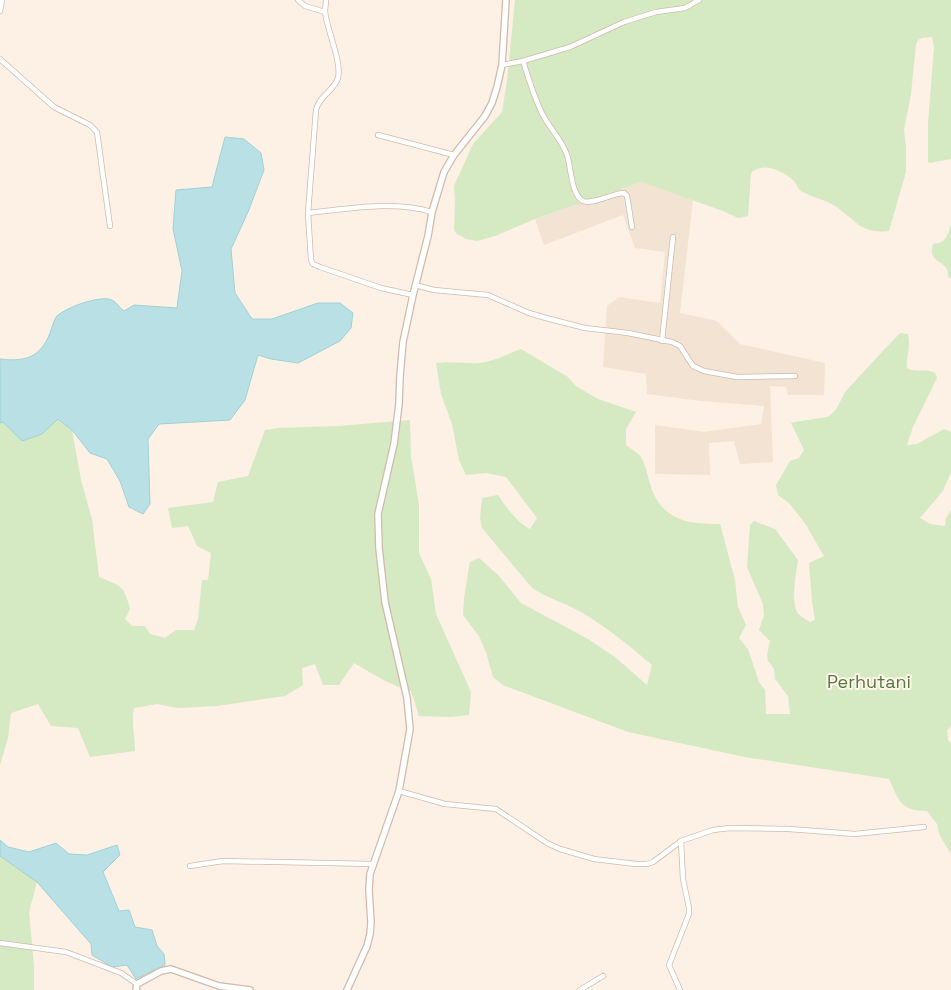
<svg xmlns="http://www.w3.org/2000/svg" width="951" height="990" font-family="'Space Grotesk',sans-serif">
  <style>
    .residential { fill: #f3e3d3 }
    .green { fill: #d5e9c3 }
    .water { fill: #b9e1e5; stroke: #a0d1d6 }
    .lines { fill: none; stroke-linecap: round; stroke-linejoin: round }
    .street-casing { stroke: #cfbbae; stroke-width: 6 }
    .secondary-casing { stroke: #d2baab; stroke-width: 8 }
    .street { stroke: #fff; stroke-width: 4.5 }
    .secondary { stroke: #fff; stroke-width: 5.5 }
    .labels { text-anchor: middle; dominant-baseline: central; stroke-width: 4; stroke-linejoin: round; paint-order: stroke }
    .park-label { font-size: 18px; fill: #557942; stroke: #fff6ea }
  </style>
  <rect width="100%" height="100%" fill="#fcf1e4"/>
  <path class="residential" d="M641,182L693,200L680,313L717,321L740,344L825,363L824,395H788L786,387L770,386L773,462L740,464L734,441L709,443L710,475L655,474V425L704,432L761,424L764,406L701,401L647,394L646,374L603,367L607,306L619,297L660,303L665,252L635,248L623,215L544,245L535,219Z"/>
  <g class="green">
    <path d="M515,0H951V159L930,163L928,162V124L934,47L932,37L922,38L918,40L916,45L911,94L904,130L906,147V172L889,231C860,234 856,220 835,206C825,199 813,198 803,192C798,190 797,184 793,180C782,171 763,161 751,173L748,216L738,218L723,211L641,182L535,219L495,236L477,241L466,239L457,234L454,230L455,201L454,186L473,144L502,112L507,81Z"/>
    <path d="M951,223V278H949C948,275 948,272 947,269C941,259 928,262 933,244C948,242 947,236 951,223Z"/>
    <path d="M900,333L908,334C911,346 906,356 907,368C915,373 926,368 935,373L937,378L913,427L907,445L917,444L944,429L951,432V472L943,491L920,518L930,524L945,526L946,518L951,510V726L947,730L948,740L951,744V854L939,834L937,824L927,811C900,811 899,800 889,779L745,757L628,732L503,685L493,677L486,652L479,636L463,615L464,598L469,567L470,562L479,558L499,576L521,603L588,639L615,657L647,685L652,665C630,646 606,627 581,612C565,603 547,598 532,588L482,528L480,518L482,498L498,495C506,507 517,522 530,529L537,518L506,477L486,473L466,475L459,460L452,424L441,394L436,363C451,361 465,364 479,363C493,362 508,354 521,349L568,377L576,386L598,399L636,412L626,429V445C631,449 638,453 641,457C646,465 648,478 651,487C663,521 688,524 720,524L735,580L738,607L746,625L739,638L748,649L759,682L765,690L766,714H790L788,696L775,679L774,669L768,661L767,655L770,641L759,630L764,615L763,604L747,567L750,525L754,521L775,529L798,560C796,573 791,601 797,612C800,617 806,619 810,622L815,620L812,601L809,563L824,556L806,525L790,504L778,495L776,485L790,461L799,458L804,450L791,423C797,421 826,418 829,416C839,410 840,398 847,390C864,371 882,352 900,333Z"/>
    <path d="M58,419L72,430L81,480L92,519L99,577C121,586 124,585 130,609L125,619L132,626H145L150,634L165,638L176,630H194L198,619L202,580H208L211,553L197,546L188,526L172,528L168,508L213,502L218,482L248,476L265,430L277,428L338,426L410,420L411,456L419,505V553L431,579L436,614L471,692L469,715L450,717L419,716L411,691C390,685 373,674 354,663L339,685H323L315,664L302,668L303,685L285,696L217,706L178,708L157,704L134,708C131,721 135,737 135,751L90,757L78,728L51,726L38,704L11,713L8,738L0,765V423L3,422L42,434Z"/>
    <path d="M0,856L37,882L29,912L34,966V990H0Z"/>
  </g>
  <g class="water">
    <path d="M225,137L244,139L261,153L264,170L248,212L231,249L235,293L252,319H272L318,303H340L353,313L351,328L340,341L298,363L271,359L258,355L245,400L230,420L159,424L148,439L150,504L143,514L129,507L120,481L107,459L90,453L72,430L58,419L42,434L22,441L3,422L0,423V359C25,362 40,358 50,333C52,328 54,319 57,316C67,307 100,295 112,300C116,302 120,308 124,311L134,305L177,308L182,271L173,229L176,190L212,187Z"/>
    <path d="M0,840L8,847L29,852L56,843L69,854L87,855L117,845L120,855L103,872L119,911L129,910L135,927L152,930L157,946L164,954L165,965L136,979L127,965L112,967L92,955L91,944L37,882L0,856Z"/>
  </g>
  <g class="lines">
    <g class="street-casing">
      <g id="street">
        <path d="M298,0L305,6L325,12"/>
        <path d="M326,0C326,4 325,8 325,12C327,30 342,62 338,78C334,91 319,96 316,110L308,213L311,260L313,264L320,267L381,288L413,295"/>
        <path d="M0,11L2,0"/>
        <path d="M0,59L54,107L90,125L97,132L110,226"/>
        <path d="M523,61C529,79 534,98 543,115C550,129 562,140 567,155C571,166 571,195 583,201C593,205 613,193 624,193L627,196L632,227"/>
        <path d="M502,65L523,61L570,47L624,22L656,12L685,8L699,0"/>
        <path d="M378,135L454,155"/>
        <path d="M308,213C348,209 393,200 432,212"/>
        <path d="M415,285L434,290L488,295L529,313L546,318L585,328L628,333L672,342L680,346L693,366L704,371L737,377L795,376"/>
        <path d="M662,341L673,237"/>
        <path d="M399,791L445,804L496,809L547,843L560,849L594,859L636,864H647L653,862L681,841"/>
        <path d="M190,866L223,861L374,864"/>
        <path d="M0,943L66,952L121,973L137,984"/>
        <path d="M580,990L603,976"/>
        <path d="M680,990L669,965L689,914V908L683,879L681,841L713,830L730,828L789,829L855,834L924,827"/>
      </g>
    </g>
    <g class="secondary-casing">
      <g id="secondary">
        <path d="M136,990L137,984L161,971L171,969L219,986L250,990"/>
        <path d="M347,990L367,946L370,934L371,923L369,890L370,874L399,791L410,729L407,698L385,602L379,548L378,514L394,444L399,404L400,376L403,342L413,295L428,236L432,212L444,172L454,155L485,116L492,103L497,87L502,65L506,0"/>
      </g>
    </g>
    <use href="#street" class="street"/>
    <use href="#secondary" class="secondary"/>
  </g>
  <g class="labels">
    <g class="park-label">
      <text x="869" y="681">Perhutani</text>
    </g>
  </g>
</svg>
